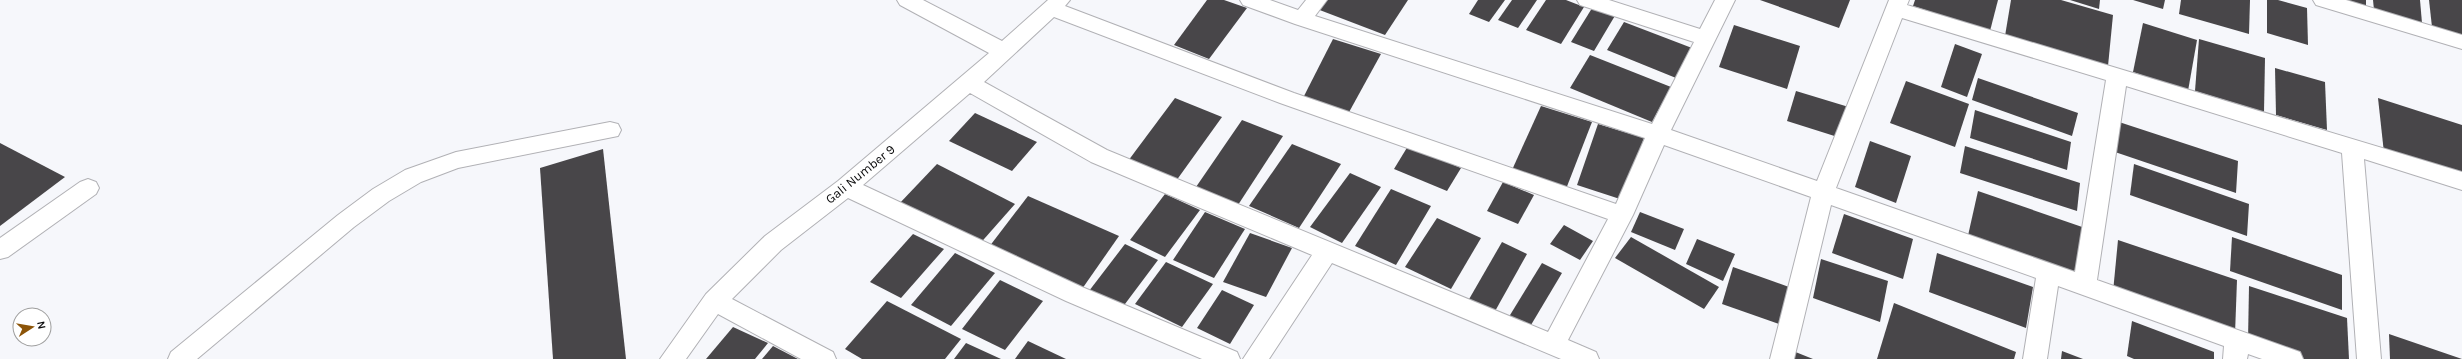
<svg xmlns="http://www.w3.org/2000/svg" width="2462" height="359" font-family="Karla,sans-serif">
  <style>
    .building { fill: #484649 }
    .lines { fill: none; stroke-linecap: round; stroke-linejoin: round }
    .minor-casing { stroke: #b1b1b5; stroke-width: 2 }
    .minor { fill: #fff; fill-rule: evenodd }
    .labels { text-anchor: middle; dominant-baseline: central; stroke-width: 4; stroke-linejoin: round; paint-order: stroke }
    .street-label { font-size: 13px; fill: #0c0c0d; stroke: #fff }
  </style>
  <rect width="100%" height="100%" fill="#f6f7fb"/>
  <g class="building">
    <path d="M1207,0H1224L1247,8L1209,59L1174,45Z"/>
    <path d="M1323,0H1408L1385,35L1317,9Z"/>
    <path d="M1478,0H1505L1489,22L1469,14Z"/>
    <path d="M1512,0H1537L1518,28L1498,20Z"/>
    <path d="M1546,0H1566L1584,7L1561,44L1526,30Z"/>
    <path d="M1760,0H1850L1839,28Z"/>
    <path d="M1915,0H1998L1990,31L1913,6Z"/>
    <path d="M2011,0H2061L2113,15L2108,66L2005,36Z"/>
    <path d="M2070,0H2100L2099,9Z"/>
    <path d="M2133,0H2165L2163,9Z"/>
    <path d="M2181,0H2250L2249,34L2179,14Z"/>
    <path d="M2267,0H2278L2307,8L2308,45L2267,33Z"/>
    <path d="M2337,0H2366V9Z"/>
    <path d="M2373,0H2420L2422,23L2374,10Z"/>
    <path d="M2429,0H2462V35L2432,27Z"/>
    <path d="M1594,5L1616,14L1594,51L1571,42Z"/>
    <path d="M1624,22L1692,48L1676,78L1607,50Z"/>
    <path d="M2143,23L2197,40L2188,91L2133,72Z"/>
    <path d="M1734,25L1800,46L1787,89L1719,67Z"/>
    <path d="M1333,39L1381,54L1348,114L1303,98Z"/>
    <path d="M2199,39L2265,58L2264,112L2195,91Z"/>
    <path d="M1955,44L1982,54L1967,97L1941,87Z"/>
    <path d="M1590,55L1671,87L1652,122L1570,88Z"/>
    <path d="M2275,68L2325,82L2327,130L2276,115Z"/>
    <path d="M1978,78L2078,113L2072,136L1972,100Z"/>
    <path d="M1906,81L1969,104L1955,147L1890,123Z"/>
    <path d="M1796,91L1852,108L1844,139L1787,121Z"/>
    <path d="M1175,98L1222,117L1176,181L1128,161Z"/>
    <path d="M2378,98L2462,125V175L2384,153Z"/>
    <path d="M1541,106L1592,122L1566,189L1512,170Z"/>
    <path d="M1975,110L2071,142L2067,170L1970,138Z"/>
    <path d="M975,113L1037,142L1012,171L949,141Z"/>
    <path d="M1242,120L1283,136L1238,205L1196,187Z"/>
    <path d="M2119,122L2238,161L2236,193L2115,152Z"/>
    <path d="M1598,124L1644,138L1623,200L1577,185Z"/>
    <path d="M1870,141L1911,156L1896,203L1855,187Z"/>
    <path d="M0,143L65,177L0,226Z"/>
    <path d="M1292,144L1341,164L1299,228L1249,206Z"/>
    <path d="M1408,146L1461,168L1447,191L1394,169Z"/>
    <path d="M1965,146L2080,183L2077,211L1960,173Z"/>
    <path d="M603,149L626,359H553L540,168Z"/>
    <path d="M937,164L1015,204L977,247L898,205Z"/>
    <path d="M2134,164L2249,204L2247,236L2130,195Z"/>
    <path d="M1350,173L1381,187L1342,243L1310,227Z"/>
    <path d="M1503,182L1534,195L1518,224L1487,211Z"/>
    <path d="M1391,189L1431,206L1396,265L1355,246Z"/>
    <path d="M1978,191L2088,229L2080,280L1967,240Z"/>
    <path d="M1165,194L1200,210L1165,257L1130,240Z"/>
    <path d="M1028,196L1119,236L1082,289L989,247Z"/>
    <path d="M1205,212L1245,229L1214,278L1173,260Z"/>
    <path d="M1640,212L1684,229L1675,250L1631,232Z"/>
    <path d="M1844,214L1913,239L1903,279L1832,253Z"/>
    <path d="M1437,218L1481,238L1451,289L1405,267Z"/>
    <path d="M1564,225L1593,241L1580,260L1550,244Z"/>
    <path d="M1250,233L1292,248L1266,297L1223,282Z"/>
    <path d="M913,234L944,249L901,298L870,282Z"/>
    <path d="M1631,237L1719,287L1704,309L1615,258Z"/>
    <path d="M2232,237L2342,275V310L2230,271Z"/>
    <path d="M1697,239L1735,254L1723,281L1686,264Z"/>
    <path d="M2118,240L2237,280L2235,334L2113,292Z"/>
    <path d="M1502,242L1527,254L1494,313L1468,301Z"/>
    <path d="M1125,244L1158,260L1122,308L1089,291Z"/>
    <path d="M955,253L995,273L951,326L911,305Z"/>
    <path d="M1937,253L2033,287L2026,328L1929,292Z"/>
    <path d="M1821,259L1888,281L1880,322L1813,298Z"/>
    <path d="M1166,262L1213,284L1182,327L1135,304Z"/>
    <path d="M1542,263L1562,273L1528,330L1507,320Z"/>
    <path d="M1733,267L1789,287L1779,324L1722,304Z"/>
    <path d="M1000,280L1043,301L1005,350L962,329Z"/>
    <path d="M2249,286L2347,318L2349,359H2300L2248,341Z"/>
    <path d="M1222,290L1254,305L1230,344L1197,328Z"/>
    <path d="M887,301L961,339L945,359H862L845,349Z"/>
    <path d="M1894,303L2016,352L2014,359H1877Z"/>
    <path d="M2132,321L2214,352V359H2134L2127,356Z"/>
    <path d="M733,327L768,343L755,359H706Z"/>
    <path d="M2389,334L2462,359H2390Z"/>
    <path d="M1028,341L1066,359H1015Z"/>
    <path d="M966,343L1001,359H954Z"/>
    <path d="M773,346L798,359H762Z"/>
    <path d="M1793,351L1813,359H1791Z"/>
    <path d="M2062,351L2083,359H2061Z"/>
  </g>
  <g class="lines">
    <g class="minor-casing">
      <g id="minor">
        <path d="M897,0H923L1002,41L1048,0H1070L1065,6L1294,93L1616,204L1645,138L1295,24L1243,5L1240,0H1270L1298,10L1306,0H1327L1315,16L1652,124L1694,42L1580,5L1577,0H1609L1700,29L1715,0H1735L1671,130L1817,181L1889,0H1909L1907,5L2462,172V190L2364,159L2381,359H2357L2342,153L2126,86L2097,280L2300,352L2303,359H2262L2248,354L2247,359H2223L2224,346L2058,286L2047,359H2023L2036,278L1831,205L1794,359H1770L1811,197L1664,145L1633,215L1568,340L1596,352L1599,359H1561L1332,263L1269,359H1243L1312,255L1091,162L970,93L863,185L1082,287L1237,352L1240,359H1202L1066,301L848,198L781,250L732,299L833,352L836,359H801L718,314L686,359H660L706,294L765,236L838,181L989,53L900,5ZM1054,17L1280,103L1608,219L1548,332L1107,150L984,82ZM1902,18L2106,80L2075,272L1836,188Z"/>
        <path d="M2313,0H2346L2462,35V49L2316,5Z"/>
        <path d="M610,122L618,124L621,130L618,136L458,168L421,182L389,201L354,227L197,359H168L171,352L338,215L373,189L405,170L456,152Z"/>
        <path d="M88,179L96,182L99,188L96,194L8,257L0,259V238L80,182Z"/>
      </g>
    </g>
    <use href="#minor" class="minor"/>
  </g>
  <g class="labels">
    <g class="street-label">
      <text transform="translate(860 174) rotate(-39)">Gali Number 9</text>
    </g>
  </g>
  <g transform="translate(32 327) rotate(78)"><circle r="19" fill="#ffffff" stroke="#9e9e9e"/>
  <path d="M0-3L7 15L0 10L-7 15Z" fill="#8c5408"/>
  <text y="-6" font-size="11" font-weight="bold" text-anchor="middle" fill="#0c0c0d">N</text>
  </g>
</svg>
